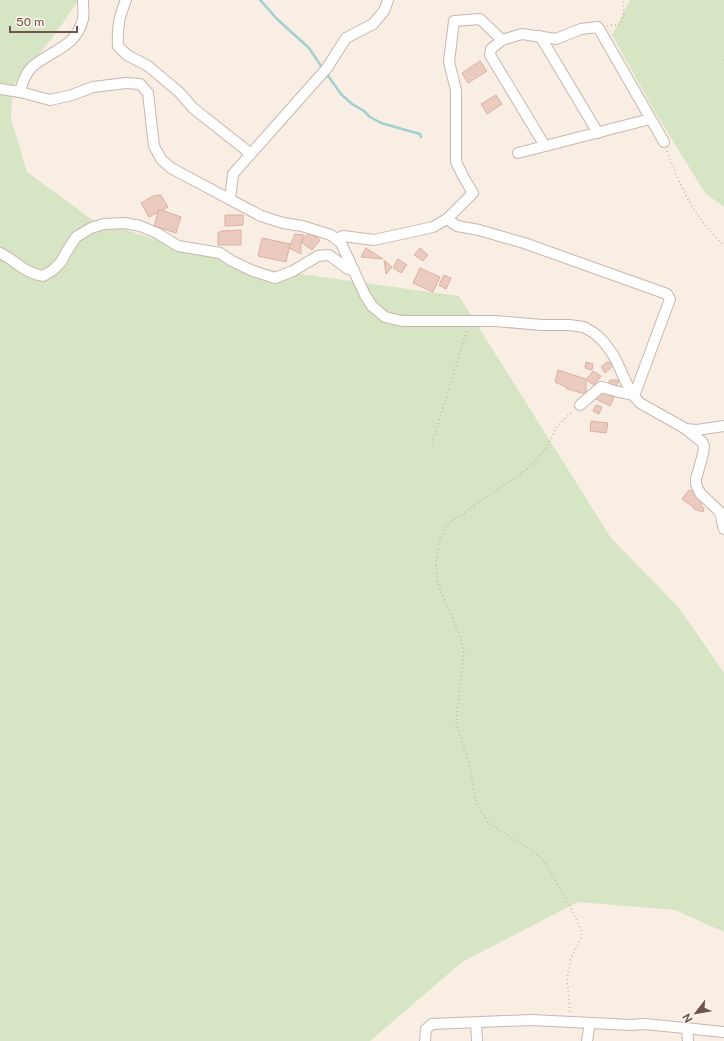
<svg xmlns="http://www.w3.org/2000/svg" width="724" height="1041" font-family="'Public Sans',sans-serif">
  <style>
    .green { fill: #d6e5c4 }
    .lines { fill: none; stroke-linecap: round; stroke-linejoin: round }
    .stream { stroke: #a3cfd1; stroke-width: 2.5 }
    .building { fill: #ebcbbf; stroke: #dcb0a1 }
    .minor-casing { stroke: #c9b6ac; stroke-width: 12 }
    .path { stroke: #d0aea2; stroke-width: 1.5; stroke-dasharray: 1 3; stroke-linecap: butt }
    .minor { stroke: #fff; stroke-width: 10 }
  </style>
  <rect width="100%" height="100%" fill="#f9eee4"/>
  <g class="green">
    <path d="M0,0H79L53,37L13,85L11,119L27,172L91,219L167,243L271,270L459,296L611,538L680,609L724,673V932L675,910L578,902L462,962L370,1041H0Z"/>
    <path d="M630,0H724V207L705,193L655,112L612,35Z"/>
  </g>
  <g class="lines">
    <g class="stream">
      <path d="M260,0L277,19L309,48L323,69"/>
      <path d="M326,73L341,94L352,104L364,111L370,117L381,123L420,134L421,137"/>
    </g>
  </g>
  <g class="building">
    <path d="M480,61L487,71L468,83L462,73Z"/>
    <path d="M496,95L502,104L487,114L481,104Z"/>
    <path d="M161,195L168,207L149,217L141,203L153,196Z"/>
    <path d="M159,209L181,217L176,233L154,226Z"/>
    <path d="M225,215H243V225L225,226Z"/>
    <path d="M241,230V245H218V233L221,231Z"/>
    <path d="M309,232L320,240L312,250L301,242Z"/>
    <path d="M295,234L304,235L301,242V254L289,248Z"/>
    <path d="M262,238L290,244L286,262L258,256Z"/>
    <path d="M366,248L383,259L361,257Z"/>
    <path d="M420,248L428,255L423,261L414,255Z"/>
    <path d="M398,259L407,265L401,273L393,268Z"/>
    <path d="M384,260L392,267L386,274Z"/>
    <path d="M420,268L440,277L433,292L413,283Z"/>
    <path d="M444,275L451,278L446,289L439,285Z"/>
    <path d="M586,362L593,364L592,370L585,368Z"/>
    <path d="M607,362H610L613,366L605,373L601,367Z"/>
    <path d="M558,370L586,379V394L567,389L566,387L555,382Z"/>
    <path d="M593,371L601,376L594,385L586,380Z"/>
    <path d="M610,380H620L614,388L608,384Z"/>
    <path d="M599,391L614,397L610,406L596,399Z"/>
    <path d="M596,405L602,407L599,414L593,411Z"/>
    <path d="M591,421L608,423L606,433L590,431Z"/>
    <path d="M689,490L695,493L702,500L701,506L704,508L703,512L694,509L692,506L682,499Z"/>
  </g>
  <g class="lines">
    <g class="minor-casing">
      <g id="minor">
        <path d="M126,0C119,17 117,27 118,46L127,55L148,66L179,92L193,108L251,154"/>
        <path d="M540,36L598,133"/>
        <path d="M0,89L20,92L50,100L72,95L93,87L126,83L140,84L148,93L154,146L161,159L171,168L261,216L283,223L302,226L331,235L341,243L365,295L372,306L385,317L402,321H495L542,325H569L584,327L594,333L603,341L612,353L617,362L625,380L632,394L640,403L686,429L702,442L704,446L703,454L696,479V484L700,493L720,512L724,529"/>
        <path d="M20,92C22,83 25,74 32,67C51,50 76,48 83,19C84,13 83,6 83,0"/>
        <path d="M545,146L490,55L491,49L502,40L522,34L556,39L581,29L598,27L664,142"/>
        <path d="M518,153L650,119"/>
        <path d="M230,199L233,174L327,68L346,38L373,24L384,11L388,0"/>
        <path d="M447,219L457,226L479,230L524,243L667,294L670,299L634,396"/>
        <path d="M336,239L343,236L374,240L433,227L447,219L473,193L464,178L456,162V90L449,62L454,21L480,19L502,40"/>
        <path d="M0,253C11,258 19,267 30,272C34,274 39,275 43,276L53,270L61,262L67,251L76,237L91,228L104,224L125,223L140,226L157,233L178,246L220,253L232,261L253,271L275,278L293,271L318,256L329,255L348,269L354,270"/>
        <path d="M580,405L601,387C610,389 625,395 632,394"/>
        <path d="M686,429L697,430L724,426"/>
        <path d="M476,1023L477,1041"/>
        <path d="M687,1028L688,1041"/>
        <path d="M425,1041L426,1029L432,1024L531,1020L631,1025L645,1024L724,1032"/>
        <path d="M587,1041L590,1023"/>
      </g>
    </g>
    <g class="path">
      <path d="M607,26L621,24L624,13L623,0"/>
      <path d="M724,60V61"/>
      <path d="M667,151C681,188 694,218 724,245"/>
      <path d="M432,443L467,330"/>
      <path d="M570,1012L567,979L571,958L581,938L582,932L570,906L545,862L530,849L511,838L488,822L477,804L468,759L456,723L464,653L460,635L442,595L437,578L436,561L439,543L446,525L529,468L538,459L548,445L557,426L573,411"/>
    </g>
    <use href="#minor" class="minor"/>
  </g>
  <g transform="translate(696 1013) rotate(239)" stroke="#fdf3ea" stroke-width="3" paint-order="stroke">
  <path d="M0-3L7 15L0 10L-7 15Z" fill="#6f554d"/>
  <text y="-6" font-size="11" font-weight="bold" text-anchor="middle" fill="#6f554d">N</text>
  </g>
  <path d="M10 26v6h67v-6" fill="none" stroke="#6f554d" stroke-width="2"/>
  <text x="16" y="26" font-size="12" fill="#6f554d" stroke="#fdf3ea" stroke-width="3" paint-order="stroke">50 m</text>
</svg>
